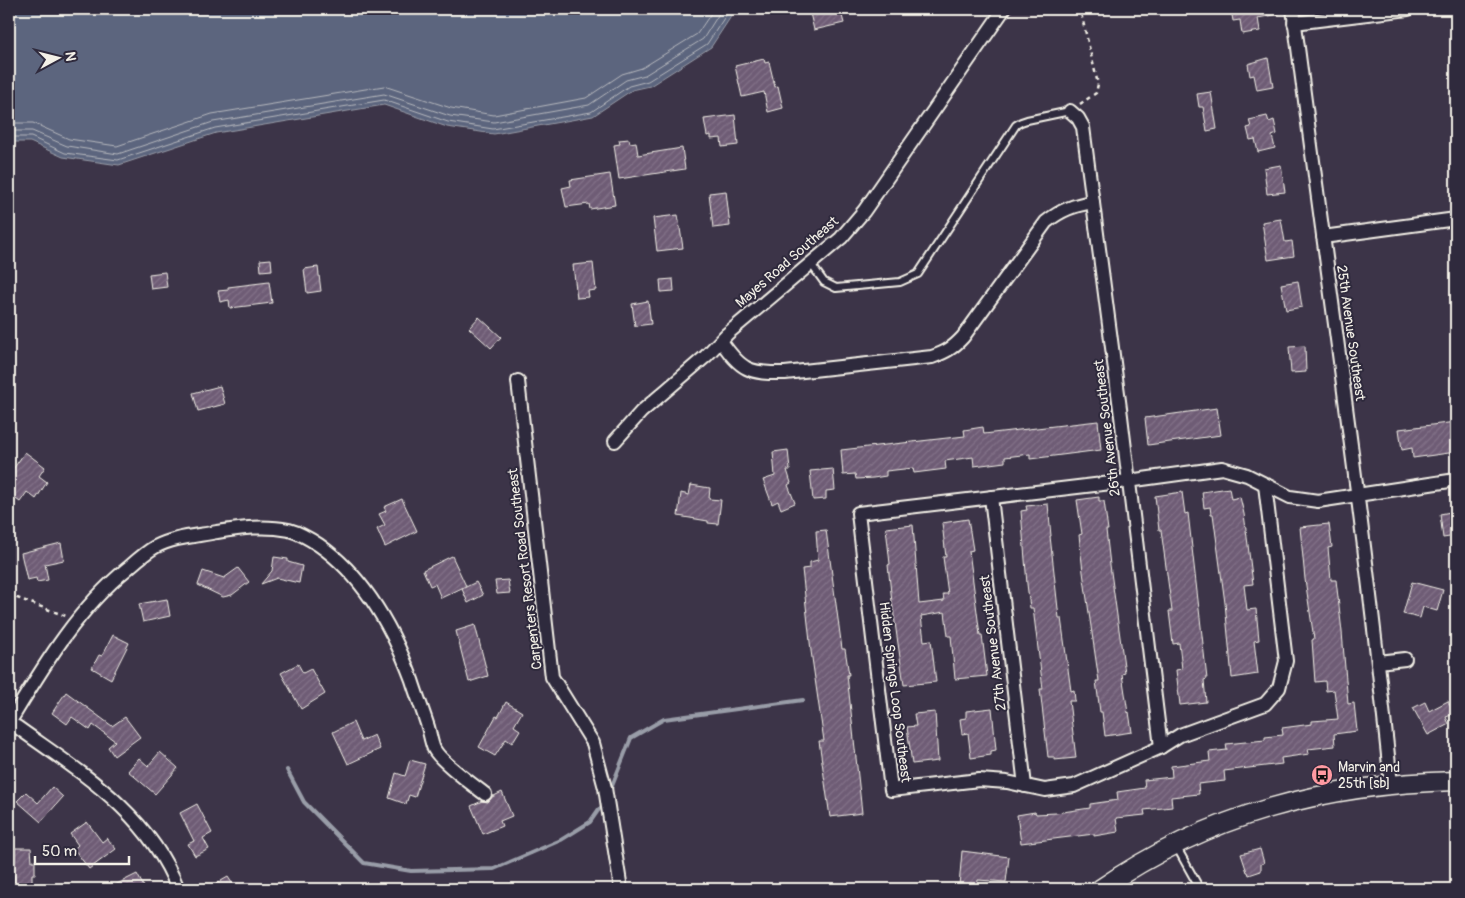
<svg xmlns="http://www.w3.org/2000/svg" width="1465" height="898" font-family="Pangolin,sans-serif">
  <style>
    .water { fill: #5c657e; stroke: #999da8 }
    .lines { fill: none; stroke-linecap: round; stroke-linejoin: round }
    .shore { stroke: #b7b9be; stroke-width: 1 }
    .stream { stroke: #999da8; stroke-width: 4 }
    .building { fill: url(#building-hatch); stroke: #f4f1e8 }
    .lane-casing { stroke: #f4f1e8; stroke-width: 10 }
    .street-casing { stroke: #f4f1e8; stroke-width: 16 }
    .secondary-casing { stroke: #f4f1e8; stroke-width: 21 }
    .path { stroke: #f4f1e8; stroke-width: 2.5; stroke-dasharray: 4 4; stroke-linecap: butt }
    .lane { stroke: #2f2a3d; stroke-width: 6 }
    .street { stroke: #2f2a3d; stroke-width: 12 }
    .secondary { stroke: #2f2a3d; stroke-width: 18 }
    .labels { text-anchor: middle; dominant-baseline: central; stroke-width: 4; stroke-linejoin: round; paint-order: stroke }
    .street-label { font-size: 14px; fill: #f4f1e8; stroke: #2f2a3d }
    .poi-label { font-size: 14px; fill: #f4f1e8; stroke: #2f2a3d; text-anchor: start }
  </style>
  <defs>
    <pattern id="building-hatch" width="6" height="6" patternUnits="userSpaceOnUse" patternTransform="scale(1.25)"><rect width="6" height="6" fill="#6e5b75"/><path d="M-1 1l2-2M0 6l6-6M5 7l2-2" fill="none" stroke="#837389"/></pattern>
  </defs>
  <rect width="100%" height="100%" fill="#3c3448"/>
  <filter id="ink" filterUnits="userSpaceOnUse"><feTurbulence type="fractalNoise" baseFrequency=".02" numOctaves="2"/><feDisplacementMap in="SourceGraphic" scale="10" xChannelSelector="R" yChannelSelector="G"/><feConvolveMatrix kernelMatrix="1 2 1 2 8 2 1 2 1" color-interpolation-filters="sRGB"/></filter>
  <g filter="url(#ink)">
    <path class="water" d="M9,9H736L711,47L650,86L632,90L593,116L494,134L447,127L384,105L216,133L119,165L63,157L30,142H9Z"/>
    <g class="lines">
      <g class="shore">
        <path d="M9,123H33L69,139L117,146L212,114L384,86L451,108L494,115L586,98L622,74L642,68L697,34L714,9"/>
        <path d="M9,131H32L67,146L118,154L213,122L384,94L450,116L494,122L589,105L626,80L645,75L703,39L722,9"/>
        <path d="M9,137H31L65,153L118,160L215,128L384,100L448,122L493,129L591,112L629,86L648,81L707,44L730,9"/>
      </g>
      <g class="stream">
        <path d="M287,770L304,802L364,863L411,871L494,869L561,840L590,822L599,809"/>
        <path d="M610,791L631,738L664,719L803,700"/>
      </g>
    </g>
    <g class="building">
      <path d="M816,9H840L844,23L814,30L810,13L817,11Z"/>
      <path d="M1231,9H1278L1279,14L1258,18L1260,31L1242,34L1240,20L1233,21Z"/>
      <path d="M1268,58L1273,87L1257,90L1254,75L1250,76L1248,64Z"/>
      <path d="M764,59L765,63L769,62L775,87L778,86L783,108L768,112L764,92L742,97L735,66Z"/>
      <path d="M1211,92L1217,129L1207,131L1203,107H1199L1197,94Z"/>
      <path d="M735,115L738,145L722,147L721,138L711,139V135L707,136L704,119Z"/>
      <path d="M1267,116L1269,122L1274,120L1277,134L1272,136L1275,148L1258,152L1255,139L1250,140L1247,128L1251,127L1249,120Z"/>
      <path d="M629,139L630,143L636,142L638,155L682,148L685,169L619,179L614,145L620,144L619,140Z"/>
      <path d="M1281,165L1285,192L1267,194L1264,168Z"/>
      <path d="M610,174L615,205L590,209L589,204L566,207L562,188L571,186L570,180Z"/>
      <path d="M726,191L730,226L713,228L709,193Z"/>
      <path d="M678,215L683,248L657,251L653,218Z"/>
      <path d="M1281,219L1285,242L1292,241L1294,256L1268,260L1262,222Z"/>
      <path d="M271,259L272,270L261,271L260,260Z"/>
      <path d="M593,263L596,290L588,291L589,297L577,298L573,265Z"/>
      <path d="M318,267L321,291L307,293L304,269Z"/>
      <path d="M165,272L167,287L151,289L149,274Z"/>
      <path d="M673,279L674,291L661,292L660,280Z"/>
      <path d="M1298,281L1302,307L1286,310L1281,284Z"/>
      <path d="M269,282L272,303L230,308L229,300L220,302L218,291L228,290V287Z"/>
      <path d="M648,301L651,324L635,326L632,304Z"/>
      <path d="M479,317L501,337L491,348L469,328Z"/>
      <path d="M1305,346L1306,372L1291,373L1289,347Z"/>
      <path d="M220,386L225,404L198,411L193,393Z"/>
      <path d="M1217,408L1221,435L1148,445L1145,418Z"/>
      <path d="M1098,421L1101,450L1030,459V454L1005,457V462L974,466L973,457L945,461L946,469L914,473L913,468L886,471V476L873,478L856,479L855,474L843,475L841,450L965,436L964,430L983,427L984,434Z"/>
      <path d="M1456,422V452L1413,458L1412,448L1402,450L1399,429Z"/>
      <path d="M788,450L790,470H787L791,483L788,485L795,503L781,509L778,501L772,504L763,480L775,476L773,452Z"/>
      <path d="M25,452L45,467L39,476L47,482L36,499L27,492L20,502L9,494V475Z"/>
      <path d="M833,469L835,490L826,491V499L813,500L810,471Z"/>
      <path d="M691,485L710,488L709,499L721,500L718,524L708,523V521L678,516L681,493L689,495Z"/>
      <path d="M1229,488L1231,499L1240,497L1244,514L1253,584L1244,585L1247,610L1256,609L1259,640L1254,641L1258,674L1232,678L1225,603L1213,514H1211L1210,507L1204,508L1202,492Z"/>
      <path d="M1182,492L1185,514L1188,513L1207,679L1204,680L1206,702L1180,705L1176,670L1182,669L1179,643L1173,644L1169,611H1172L1161,530H1159L1155,496Z"/>
      <path d="M1099,497V501H1104L1108,530H1106L1110,565L1125,673L1122,674L1128,713L1129,712L1132,732L1105,736L1102,712H1100L1096,681H1099L1083,572L1079,535L1082,534L1077,500Z"/>
      <path d="M402,499L417,531L385,547L377,529L385,525L379,514L386,511L384,507Z"/>
      <path d="M1048,504L1051,536H1050L1059,618H1061L1071,691L1074,690L1075,701H1069L1076,758L1054,760V757H1048L1040,689H1043L1033,608H1030L1027,584L1021,511L1027,510L1026,506Z"/>
      <path d="M1456,511V536L1443,538L1440,514Z"/>
      <path d="M968,519L973,550L969,551L980,635H982L987,676L955,679L951,636H948L945,612L921,616L924,641L931,640L936,682L904,685L892,602L888,565L890,564L886,528L913,525L919,604L944,601L943,594H948L943,557H946L942,523Z"/>
      <path d="M1329,524L1332,547L1328,548L1331,580H1336L1342,632L1348,704L1354,703L1357,731L1334,734L1335,746L1308,749L1309,754L1281,758L1282,764L1224,771L1225,781L1198,784L1199,794L1171,797L1172,807L1144,810L1145,815L1116,818L1118,832L1094,836V834L1021,843L1017,815L1035,812L1036,814L1056,813L1090,808V804L1118,800L1117,792L1145,788L1144,780L1172,777L1171,766L1210,761L1209,752L1227,750L1226,744L1265,740V737L1283,735L1282,728L1312,724V721L1338,719L1334,690L1326,691L1325,681L1315,682L1312,640L1314,639L1305,579L1300,527Z"/>
      <path d="M826,530L842,649H845L849,675H847L862,813L830,817L819,741H824L811,651L802,569L810,568V562L818,560L816,531Z"/>
      <path d="M61,543L64,560L45,564L48,580L37,582L36,578L27,580L21,553Z"/>
      <path d="M452,556L466,586L441,598L435,584L430,586L423,570Z"/>
      <path d="M274,557L288,559V562L302,566L299,583L277,578L261,584L272,571Z"/>
      <path d="M238,568L249,582L232,595L223,597L198,585L203,571L224,578Z"/>
      <path d="M508,580L510,593L497,594L495,581Z"/>
      <path d="M476,582L483,595L468,603L462,589Z"/>
      <path d="M1412,582L1443,590L1437,611L1423,607L1420,618L1403,614Z"/>
      <path d="M167,599L170,616L143,622L139,604Z"/>
      <path d="M475,625L488,676L469,682L456,631Z"/>
      <path d="M113,635L129,643L111,679L92,668L99,655L102,656Z"/>
      <path d="M298,664L303,673L311,669L325,694L301,709L281,673Z"/>
      <path d="M66,692L112,726L125,717L140,737L114,756L108,747L115,741L93,725L90,730L72,717L67,724L52,713Z"/>
      <path d="M1448,701L1454,714L1446,717L1449,724L1428,735L1413,708L1425,702L1429,711Z"/>
      <path d="M506,702L522,712L514,726L520,730L512,743L506,739L495,756L479,747L496,716L498,717Z"/>
      <path d="M992,708L996,750L991,751V755L971,758L968,733L962,734L960,719L966,718V711Z"/>
      <path d="M935,712L938,761L912,764L907,727L916,726L914,714Z"/>
      <path d="M353,722L361,741L374,735L380,749L348,764L333,732Z"/>
      <path d="M160,752L178,768L155,794L128,771L139,758L148,766Z"/>
      <path d="M410,760L425,764L415,797L409,795L406,804L389,798L396,773L405,776Z"/>
      <path d="M52,787L63,797L41,822L17,801L26,792L38,803Z"/>
      <path d="M502,792L512,816L500,821L502,826L483,834L471,806L482,801L488,802L492,797Z"/>
      <path d="M197,804L212,833L203,838L209,849L195,856L188,844L194,841L180,813Z"/>
      <path d="M87,822L102,842L107,838L116,849L89,869L74,849L78,845L70,834Z"/>
      <path d="M15,848H31L32,861H35V874H32V887L14,888V875H10V861H15Z"/>
      <path d="M1260,849L1264,863L1261,864V871L1249,875L1248,872H1247L1241,854Z"/>
      <path d="M962,851L1009,857L1006,882L978,880L977,888L959,886Z"/>
      <path d="M137,874L145,889H107Z"/>
      <path d="M228,877L236,889H207Z"/>
    </g>
    <g class="lines">
      <g class="lane-casing">
        <g id="lane">
          <path d="M811,264L824,282L836,288L900,282L918,274L1016,125L1021,122L1027,120L1070,111"/>
          <path d="M1176,846L1200,889"/>
        </g>
      </g>
      <g class="street-casing">
        <g id="street">
          <path d="M1293,9C1326,267 1365,525 1391,785"/>
          <path d="M1294,23L1408,9"/>
          <path d="M1070,111L1078,118L1083,127L1121,416L1161,747"/>
          <path d="M1323,237L1456,219"/>
          <path d="M721,341C741,370 749,374 785,373L932,357C946,352 953,348 963,337L1046,222C1061,210 1074,205 1093,202"/>
          <path d="M518,381L552,677L593,743L605,788L621,889"/>
          <path d="M615,441L641,412L706,356L727,334L841,238L864,211L1004,9"/>
          <path d="M1265,485L1286,661L1279,688L1265,704L1180,735L1161,747L1074,786L1045,790L1007,782L979,780L891,790L858,513L1128,481L1222,468L1247,475L1290,497L1318,501L1456,480"/>
          <path d="M991,497L1025,786"/>
          <path d="M1378,662L1405,659"/>
          <path d="M9,723C43,667 77,609 128,568C136,561 146,552 155,547C174,537 197,536 217,532C241,528 265,525 289,530C300,533 310,539 319,545C365,577 393,629 412,680C417,696 423,711 428,727C430,734 431,742 434,749C440,761 473,785 485,794"/>
          <path d="M9,727H17C81,773 148,812 178,889"/>
        </g>
      </g>
      <g class="secondary-casing">
        <path id="secondary" d="M1100,889C1209,814 1325,784 1456,781"/>
      </g>
      <g class="path">
        <path d="M1080,104L1096,93L1098,84L1080,9"/>
        <path d="M9,595L66,616"/>
      </g>
      <use href="#lane" class="lane"/>
      <use href="#street" class="street"/>
      <use href="#secondary" class="secondary"/>
    </g>
  </g>
  <defs>
    <g id="bus-disc" transform="scale(1.125)"><circle r="9.5" fill="#ff9aa2" stroke="#2f2a3d"/><path d="M-5-6H5V4H4V6H2V4H-2V6H-4V4H-5ZM-3.5-4V0h7V-4ZM-3.5 1.2v1.5H-2V1.2ZM2 1.2v1.5H3.5V1.2Z" fill="#111"/></g>
  </defs>
  <g fill-rule="evenodd">
    <use href="#bus-disc" x="1322" y="775"/>
  </g>
  <g class="labels">
    <g class="street-label">
      <text transform="translate(787 262) rotate(-41)">Mayes Road Southeast</text>
      <text transform="translate(1351 333) rotate(82)">25th Avenue Southeast</text>
      <text transform="translate(1107 428) rotate(-97)">26th Avenue Southeast</text>
      <text transform="translate(525 569) rotate(-97)">Carpenters Resort Road Southeast</text>
      <text transform="translate(993 643) rotate(-97)">27th Avenue Southeast</text>
      <text transform="translate(895 692) rotate(83)">Hidden Springs Loop Southeast</text>
    </g>
    <g class="poi-label">
      <text x="1338" y="767">Marvin and<tspan x="1338" dy="16">25th [sb]</tspan></text>
    </g>
  </g>
  <rect width="1465" height="898" fill="none" stroke="#2f2a3d" stroke-width="30"/>
  <rect x="15" y="15" width="1435" height="868" fill="none" stroke="#f4f1e8" stroke-width="2" filter="url(#ink)"/>
  <g transform="translate(58 58) rotate(83)" stroke="#2f2a3d" stroke-width="4" paint-order="stroke">
  <path d="M0-4L9 19L0 12L-9 19Z" fill="#f4f1e8"/>
  <text y="-8" font-size="14" font-weight="bold" text-anchor="middle" fill="#f4f1e8">N</text>
  </g>
  <path d="M35 856v8h94v-8" fill="none" stroke="#f4f1e8" stroke-width="2.5"/>
  <text x="42" y="856" font-size="15" fill="#f4f1e8" stroke="#2f2a3d" stroke-width="4" paint-order="stroke">50 m</text>
</svg>
